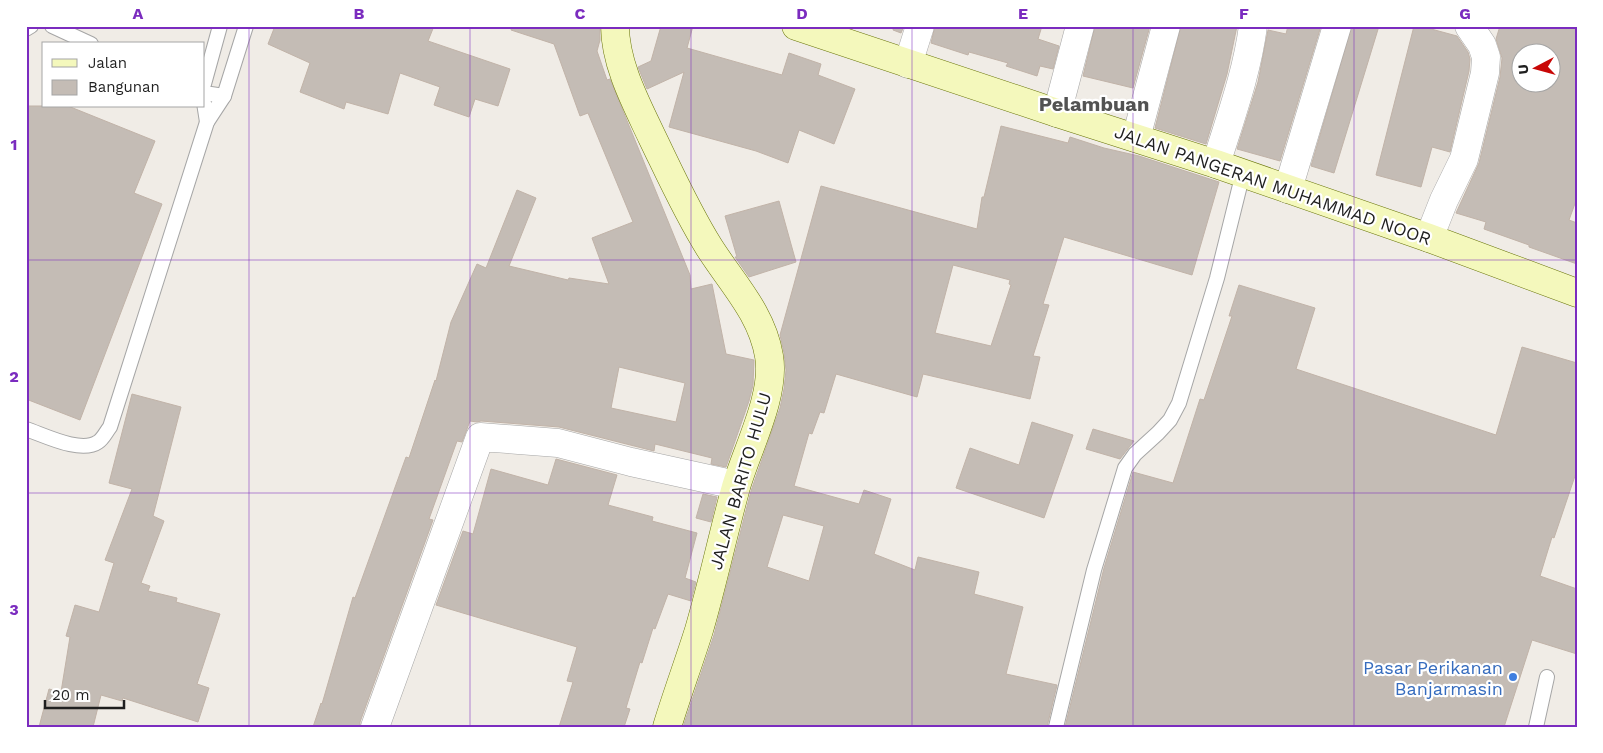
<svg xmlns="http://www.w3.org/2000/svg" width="1603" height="753" font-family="'Work Sans',sans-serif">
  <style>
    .building { fill: #c4bcb5; stroke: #c1b3a8; fill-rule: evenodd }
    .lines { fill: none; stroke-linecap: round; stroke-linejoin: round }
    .lane-casing { stroke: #a6a6a6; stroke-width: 16 }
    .street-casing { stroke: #a6a6a6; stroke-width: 29 }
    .secondary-casing { stroke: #687408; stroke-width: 29 }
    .lane { stroke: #fff; stroke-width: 14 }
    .street { stroke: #fff; stroke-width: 28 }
    .secondary { stroke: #f4f8bc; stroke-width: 28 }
    .grid { fill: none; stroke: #7b2cbf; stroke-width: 1; stroke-opacity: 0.55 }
    .shop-dot { fill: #3f7fe0; stroke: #fff; stroke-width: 2 }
    .labels { text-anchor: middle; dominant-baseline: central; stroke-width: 4.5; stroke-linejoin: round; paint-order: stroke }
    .street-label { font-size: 18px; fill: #1f1f1f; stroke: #fff }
    .shop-label { font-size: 18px; fill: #366cbe; stroke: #fff; text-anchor: end }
    .quarter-label { font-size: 20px; font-weight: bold; fill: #525252; stroke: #fff }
    .neatline { fill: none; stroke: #7b2cbf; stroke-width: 2 }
    .grid-label { font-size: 16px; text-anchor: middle; font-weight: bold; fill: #7b2cbf }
  </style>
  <rect width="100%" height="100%" fill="#f0ece6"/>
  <g class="building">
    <path d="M275,26H434L428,41L510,69L498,106L475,99L469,117L434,105L440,87L400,73L388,114L346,102L344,109L300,92L310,63L268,44Z"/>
    <path d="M512,26H600V40L597,51L607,80L610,79L690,275L691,289L712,284L726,354L754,360L753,385L749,401L726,467L711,464L712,458L655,444L654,451L559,427L481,421L477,422L470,421L462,442L457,441L429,519L433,520L360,722V727H313L321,703L322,704L353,597L355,598L406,457L409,458L435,380L436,381L451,322L477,264L486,268L517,190L536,198L509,266L568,280L569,278L609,284L592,238L633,222L588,113L580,116L554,44L511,30ZM619,367L685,383L676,422L611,408Z"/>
    <path d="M661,26H693L687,48L782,75L789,53L821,64L818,75L855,89L834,144L799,130L788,163L756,151L669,127L684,72L647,89L638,67L651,61Z"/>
    <path d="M894,26H904L901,33L893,30Z"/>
    <path d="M935,26H1042L1038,39L1059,46L1053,69L1040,66L1037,76L1006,66L1008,63L969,52L968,55L931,43Z"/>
    <path d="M1095,26H1150L1133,88L1083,76Z"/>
    <path d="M1181,26H1237L1227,74L1206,144L1155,128Z"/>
    <path d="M1288,26H1321L1280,161L1237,149L1258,82L1268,30L1286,34Z"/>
    <path d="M1352,26H1379L1334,173L1311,166Z"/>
    <path d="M1414,26H1420L1457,36L1468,52L1470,59L1469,71L1450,152L1432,147L1421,187L1376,175Z"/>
    <path d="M1500,26H1577V198L1569,220L1577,223V264L1529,247V245L1484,229L1486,222L1456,213L1479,163L1500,77L1502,58L1496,39ZM1520,52H1550V82H1520Z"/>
    <path d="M26,106H68L155,141L134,193L162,204L80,420L26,399Z"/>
    <path d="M1001,126L1068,143L1070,137L1104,148L1139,156L1219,182L1192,275L1064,237L1043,304L1049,305L1033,356L1040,357L1030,399L923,374L917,397L836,374L824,413L820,412L812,434L809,433L794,486L859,504L864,490L891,499L874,554L915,570L918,557L979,572L974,594L1023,607L1006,674L1057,685L1047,727H683L714,635L751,491L780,408L784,389L786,370L784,353L780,335L821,186L977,229L982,197H984ZM953,265L1010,280L1009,284L1011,285L991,346L935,333ZM783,515L824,526L809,581L767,567Z"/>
    <path d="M779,201L796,262L749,277L735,257H737L725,216Z"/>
    <path d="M1239,285L1315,308L1296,369L1496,435L1522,347L1577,363V470L1554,538L1552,537L1540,576L1577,589V654L1532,640L1504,727H1065L1104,568L1133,472L1173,483L1200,399L1204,400L1232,316H1229Z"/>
    <path d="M132,394L181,407L153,516L164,521L141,583L150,586L148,591L177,598L176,602L220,614L197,684L209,688L198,722L123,698L122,701L101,695L93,727H39L49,689L61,692L70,637L66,636L75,605L99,612L114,563L105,560L132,489L109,483Z"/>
    <path d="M1032,422L1073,435L1044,518L956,488L970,448L1019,465Z"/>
    <path d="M1093,429L1134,441L1120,459L1086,449Z"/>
    <path d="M556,459L617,475L608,505L653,517L652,521L697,533L685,578L696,582L691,601L668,594L655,629L653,628L642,663L640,662L626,708L630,709L624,727H559L573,682L567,681L577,647L436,605L463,531L473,534L491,469L548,485Z"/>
    <path d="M703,494L717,497L711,522L696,518Z"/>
  </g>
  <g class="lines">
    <g class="lane-casing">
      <g id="lane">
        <path d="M52,26L91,44"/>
        <path d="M26,29L31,26"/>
        <path d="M204,84L220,26"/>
        <path d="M204,93L224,96"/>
        <path d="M204,103L207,122"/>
        <path d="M26,429C44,435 81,454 98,442C103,439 106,432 110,427L207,122L224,96L246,26"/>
        <path d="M1056,727L1094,570L1125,468L1135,454L1158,433L1170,420L1179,403L1217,278L1243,173"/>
        <path d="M1536,727L1547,677"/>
      </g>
    </g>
    <g class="street-casing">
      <g id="street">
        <path d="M908,64L920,26"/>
        <path d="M1057,113L1080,26"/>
        <path d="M1136,138L1166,26"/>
        <path d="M1216,164C1230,119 1247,73 1253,26"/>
        <path d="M1288,189L1337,26"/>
        <path d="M1429,238L1444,200L1464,159L1485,73L1486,57L1482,45L1469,26"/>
        <path d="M375,727L480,437L558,443L631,462L736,485"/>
      </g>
    </g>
    <g class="secondary-casing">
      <g id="secondary">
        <path d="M615,26C615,64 636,103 652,137C670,174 687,212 709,247C731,282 762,313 769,356C776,395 747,449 736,487C723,534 713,582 699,630C689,662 677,694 667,727"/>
        <path d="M796,26L1057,113L1216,164L1429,238L1577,293"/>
      </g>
    </g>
    <use href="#lane" class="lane"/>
    <use href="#street" class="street"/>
    <use href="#secondary" class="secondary"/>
  </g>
  <path class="grid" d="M249,26V727M470,26V727M691,26V727M912,26V727M1133,26V727M1354,26V727M26,260H1577M26,493H1577"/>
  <circle class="shop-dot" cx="1513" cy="677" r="5"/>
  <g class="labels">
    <g class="street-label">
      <text transform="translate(1273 185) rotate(19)">JALAN PANGERAN MUHAMMAD NOOR</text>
      <text transform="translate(740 481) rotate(-74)">JALAN BARITO HULU</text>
    </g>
    <g class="shop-label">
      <text x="1503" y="667">Pasar Perikanan<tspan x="1503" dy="21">Banjarmasin</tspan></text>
    </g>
    <g class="quarter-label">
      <text x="1094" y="104">Pelambuan</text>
    </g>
  </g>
  <rect width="1603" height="753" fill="none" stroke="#ffffff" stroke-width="55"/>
  <rect x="42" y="42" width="162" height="65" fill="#ffffff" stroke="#a5a5a5"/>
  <rect x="52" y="59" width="25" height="8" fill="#f4f8bc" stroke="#a5a5a5"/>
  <text x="88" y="68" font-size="15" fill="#1f1f1f">Jalan</text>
  <rect x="52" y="80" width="25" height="15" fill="#c4bcb5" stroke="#a5a5a5"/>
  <text x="88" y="92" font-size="15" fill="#1f1f1f">Bangunan</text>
  <g transform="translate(1536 68) rotate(264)"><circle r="24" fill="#ffffff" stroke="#a5a5a5"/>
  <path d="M0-4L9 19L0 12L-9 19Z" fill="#c80706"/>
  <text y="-8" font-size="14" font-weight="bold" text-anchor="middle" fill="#1f1f1f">U</text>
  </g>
  <path d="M45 700v8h79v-8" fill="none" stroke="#1f1f1f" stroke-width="2.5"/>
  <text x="52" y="700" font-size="15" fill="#1f1f1f" stroke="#ffffff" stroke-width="4" paint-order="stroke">20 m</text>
  <rect x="28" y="28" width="1548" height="698" class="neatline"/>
  <g class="grid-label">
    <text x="138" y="19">A</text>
    <text x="359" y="19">B</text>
    <text x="580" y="19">C</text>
    <text x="802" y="19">D</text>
    <text x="1023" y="19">E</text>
    <text x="1244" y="19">F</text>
    <text x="1465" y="19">G</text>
    <text x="14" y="150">1</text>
    <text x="14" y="382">2</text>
    <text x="14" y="615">3</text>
  </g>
</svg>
